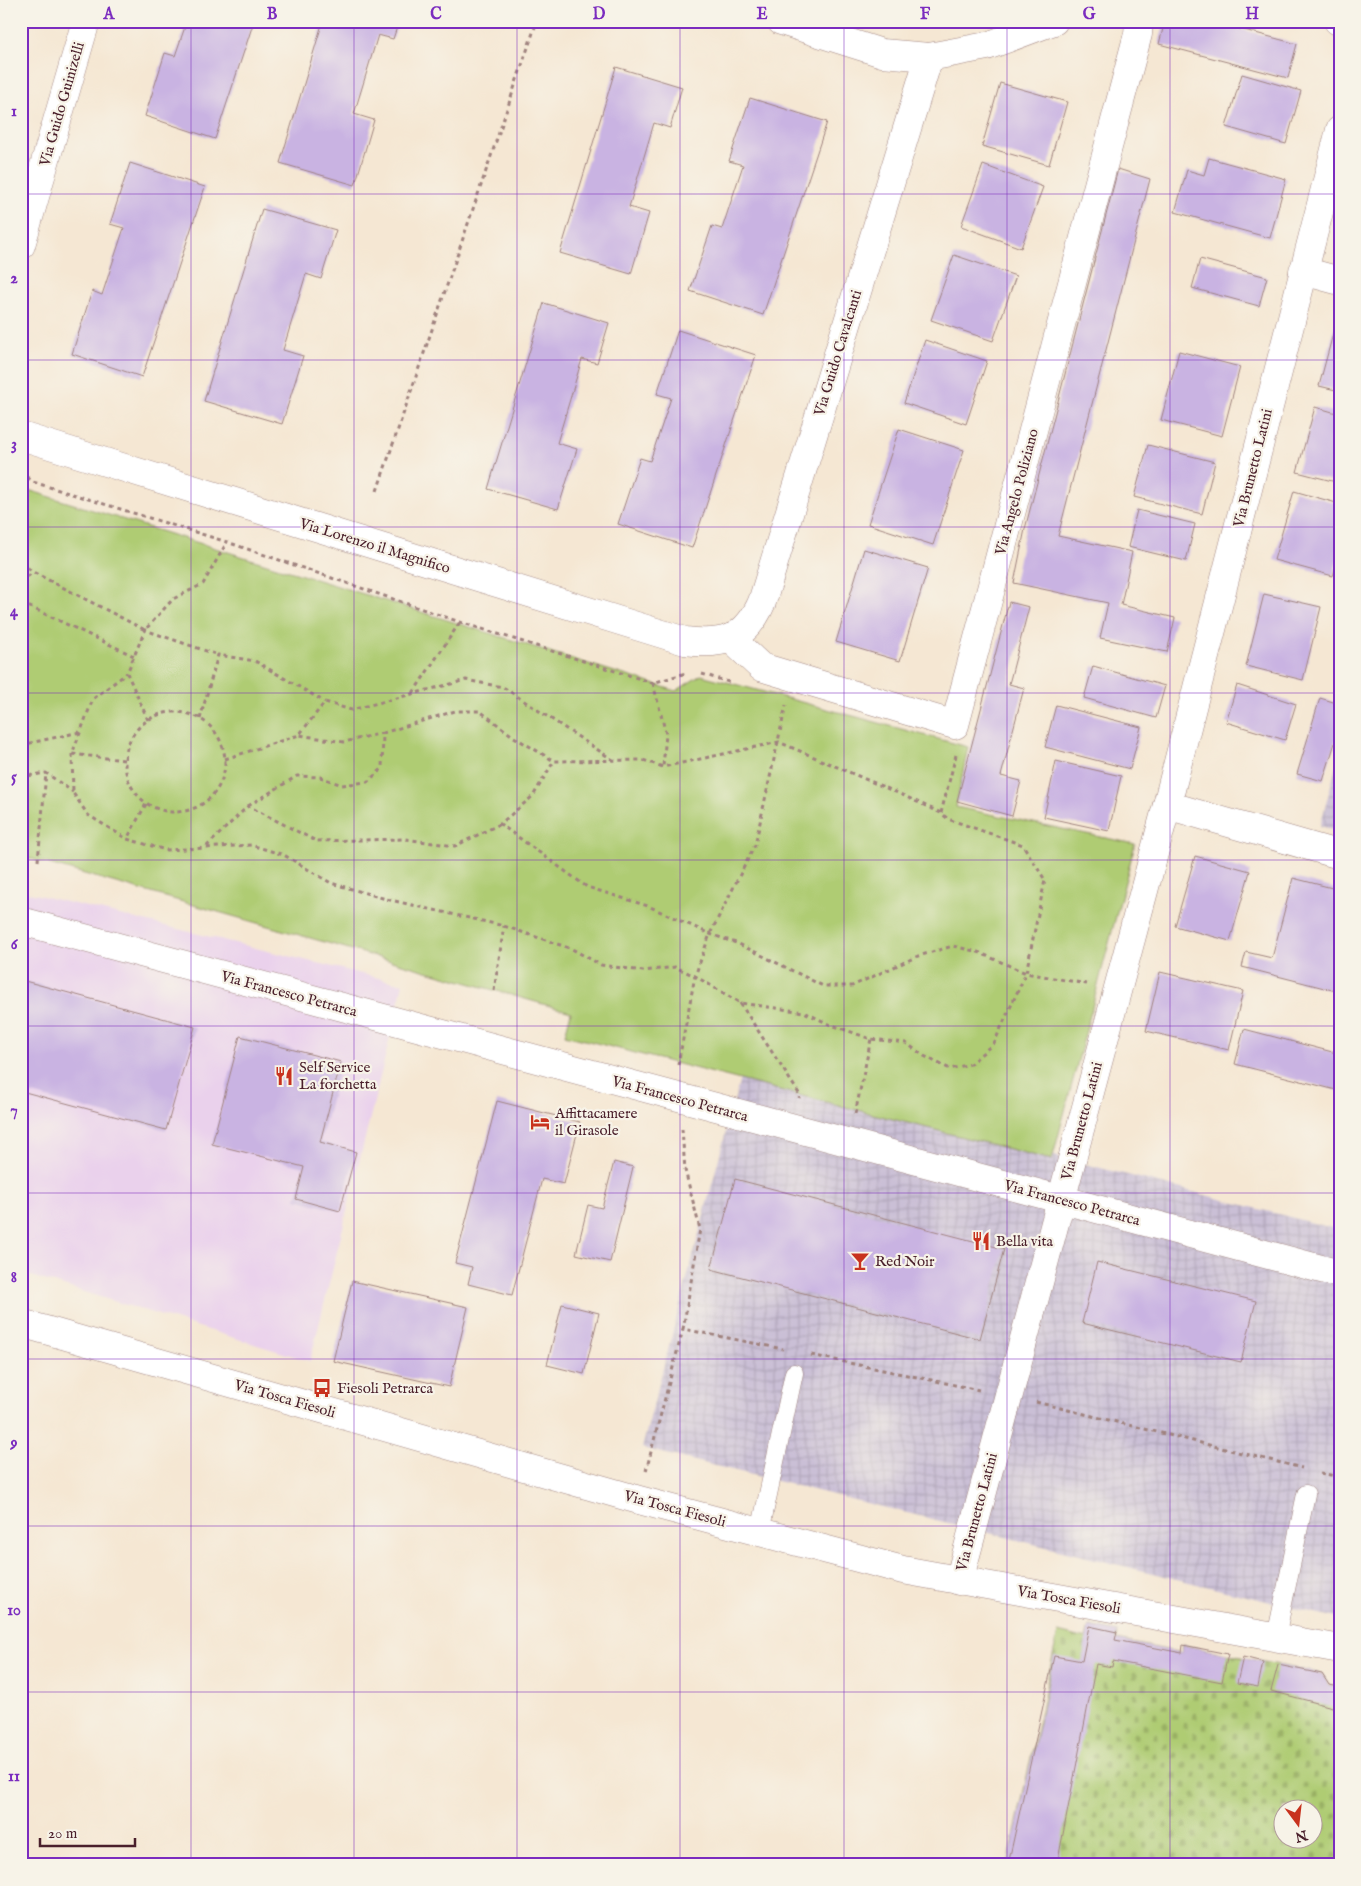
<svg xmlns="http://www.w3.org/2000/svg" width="1361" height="1886" font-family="'IM FELL English',serif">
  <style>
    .built { fill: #ead1ec }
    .industrial { fill: url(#industrial-grid) }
    .cemetery { fill: url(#cemetery-stones); stroke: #7c764f; fill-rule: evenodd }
    .park { fill: #afcc73; stroke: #7c764f }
    .building { fill: #c9b3e2 }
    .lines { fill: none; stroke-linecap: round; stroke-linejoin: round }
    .lane-casing { stroke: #a0837f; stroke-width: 19 }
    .street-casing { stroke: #a0837f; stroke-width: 29 }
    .path { stroke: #a0837f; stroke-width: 3; stroke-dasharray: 4 4; stroke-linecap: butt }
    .lane { stroke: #fff; stroke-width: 18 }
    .street { stroke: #fff; stroke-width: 28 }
    .grid { fill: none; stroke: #7b2cbf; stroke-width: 1; stroke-opacity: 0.55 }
    .labels { text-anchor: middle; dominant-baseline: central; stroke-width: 4.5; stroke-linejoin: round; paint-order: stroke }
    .street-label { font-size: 15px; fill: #4a1f2b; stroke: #f7f3e8 }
    .poi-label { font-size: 15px; fill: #4a1f2b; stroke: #f7f3e8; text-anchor: start }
    .neatline { fill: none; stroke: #7b2cbf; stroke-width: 2 }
    .grid-label { font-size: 16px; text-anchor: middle; font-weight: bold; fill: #7b2cbf }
  </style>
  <defs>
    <pattern id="industrial-grid" width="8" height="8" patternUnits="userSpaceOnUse" patternTransform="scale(1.25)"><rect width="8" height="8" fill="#cabfd6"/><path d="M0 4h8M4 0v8" fill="none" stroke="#afa4b8"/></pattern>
    <pattern id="cemetery-stones" width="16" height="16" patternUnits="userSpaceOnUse" patternTransform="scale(1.25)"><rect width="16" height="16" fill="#afcc73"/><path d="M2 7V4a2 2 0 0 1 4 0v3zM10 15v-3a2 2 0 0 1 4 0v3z" fill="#98af64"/></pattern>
  </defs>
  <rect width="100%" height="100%" fill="#f7f3e8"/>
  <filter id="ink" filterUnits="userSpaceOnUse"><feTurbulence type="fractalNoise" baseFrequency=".02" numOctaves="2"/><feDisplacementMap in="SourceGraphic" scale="10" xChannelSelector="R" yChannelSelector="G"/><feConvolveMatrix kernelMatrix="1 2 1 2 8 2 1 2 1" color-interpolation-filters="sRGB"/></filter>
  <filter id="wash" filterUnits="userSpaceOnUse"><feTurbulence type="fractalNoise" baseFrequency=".0096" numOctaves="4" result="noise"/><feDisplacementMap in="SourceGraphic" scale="20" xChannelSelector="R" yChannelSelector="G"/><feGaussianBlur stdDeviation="1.12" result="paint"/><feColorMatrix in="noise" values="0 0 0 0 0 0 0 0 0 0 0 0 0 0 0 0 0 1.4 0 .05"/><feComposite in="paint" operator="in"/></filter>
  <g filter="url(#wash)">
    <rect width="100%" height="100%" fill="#f5e7d3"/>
    <path class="built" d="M21,891L403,984L310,1361L21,1273Z"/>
    <g class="industrial">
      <path d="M1340,752V831L1320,826Z"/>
      <path d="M741,1075L1340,1230V1619L642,1448Z"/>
    </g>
    <path class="cemetery" d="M1089,1626L1117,1632L1116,1640L1182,1653L1183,1645L1322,1674L1329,1685L1340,1687V1865H1008L1058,1632L1086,1639ZM1284,1808H1314V1838H1284Z"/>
    <path class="park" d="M21,486L25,489L676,691L701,675L968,747L956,807L1135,844L1052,1160L565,1035L571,1012L21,856Z"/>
    <g id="blocks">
      <g class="building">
        <path d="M187,21H254L215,139L145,116L165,53L175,56Z"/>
        <path d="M323,21H399L393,39L378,35L354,114L374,120L355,185L280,163Z"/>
        <path d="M1165,21H1210L1297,44L1288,78L1159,44Z"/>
        <path d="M616,67L682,87L670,128L654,123L629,207L649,213L631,274L560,253Z"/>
        <path d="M1242,74L1301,91L1286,144L1226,127Z"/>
        <path d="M1000,83L1067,102L1049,165L982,146Z"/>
        <path d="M750,98L827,122L763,315L690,291L712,226L722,229L743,165L729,161Z"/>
        <path d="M1209,158L1286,179L1270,238L1175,212L1187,170L1204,175Z"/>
        <path d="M130,163L205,187L142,377L72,354L92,291L102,295L124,228L110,224Z"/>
        <path d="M983,165L1043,187L1021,248L961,226Z"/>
        <path d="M1118,169L1150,179L1058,536L1132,552L1121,605L1175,618L1167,652L1100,638L1108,603L1014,583L1025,529Z"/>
        <path d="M262,209L336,230L321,279L306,274L283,350L303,356L282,424L204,401Z"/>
        <path d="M954,255L1016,276L993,341L931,320Z"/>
        <path d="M1200,259L1267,277L1259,306L1192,288Z"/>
        <path d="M544,303L609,323L597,363L582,359L557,443L577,449L558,509L488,489Z"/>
        <path d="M1337,319L1340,320V391L1319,386Z"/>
        <path d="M678,330L756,355L692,548L618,524L640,458L650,461L671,398L657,394Z"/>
        <path d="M925,340L987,361L966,424L904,403Z"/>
        <path d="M1179,351L1240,367L1222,436L1161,420Z"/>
        <path d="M1315,407L1340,414V483L1297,472Z"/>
        <path d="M899,429L964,450L933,545L868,524Z"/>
        <path d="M1148,445L1215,462L1202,514L1134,497Z"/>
        <path d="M1294,491L1340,504V552L1333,576L1274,560Z"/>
        <path d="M1137,510L1195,524L1186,561L1128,547Z"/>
        <path d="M864,549L928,568L900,661L836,642Z"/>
        <path d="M1264,594L1321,607L1303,680L1246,666Z"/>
        <path d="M1009,602L1029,607L1009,684L1024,688L1001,776L1021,781L1012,816L957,801Z"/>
        <path d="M1093,666L1165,686L1156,718L1084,698Z"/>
        <path d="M1237,685L1296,704L1285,740L1226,722Z"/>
        <path d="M1320,698L1340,704V727L1323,781L1297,774Z"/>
        <path d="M1056,705L1141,727L1130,769L1045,747Z"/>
        <path d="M1056,761L1121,776L1109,831L1044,817Z"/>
        <path d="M1195,856L1250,871L1230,941L1175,926Z"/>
        <path d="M1293,878L1340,890V992L1242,967L1246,952L1272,958Z"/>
        <path d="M1160,972L1243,991L1229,1050L1146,1031Z"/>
        <path d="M21,980L195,1027L166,1130L21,1091Z"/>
        <path d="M1244,1029L1340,1054V1091L1235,1064Z"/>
        <path d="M240,1036L341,1062L320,1142L356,1152L340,1211L296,1199L304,1167L212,1144Z"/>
        <path d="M497,1101L580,1122L564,1184L542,1179L512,1295L468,1284L472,1267L455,1263Z"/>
        <path d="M614,1162L633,1167L610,1262L576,1254L588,1205L602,1208Z"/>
        <path d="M735,1179L1004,1249L980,1339L711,1269Z"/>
        <path d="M1097,1262L1256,1301L1241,1362L1082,1323Z"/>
        <path d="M352,1281L468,1307L449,1387L333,1361Z"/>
        <path d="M562,1304L599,1313L584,1374L547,1365Z"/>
        <path d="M1089,1626L1117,1632L1115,1640L1182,1653L1183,1645L1228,1654L1222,1682L1113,1661L1112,1667L1096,1664L1057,1865H1008L1054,1656L1082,1661Z"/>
        <path d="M1243,1657L1263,1662L1258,1687L1237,1683Z"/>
        <path d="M1278,1665L1322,1674L1329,1685L1340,1687V1709L1271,1691Z"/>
      </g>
    </g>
  </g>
  <g filter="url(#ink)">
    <use href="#blocks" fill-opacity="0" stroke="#a0837f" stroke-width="1"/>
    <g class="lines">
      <g class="lane-casing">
        <g id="lane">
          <path d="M760,1532L794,1373"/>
          <path d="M1276,1637L1306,1494"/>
        </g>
      </g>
      <g class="street-casing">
        <g id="street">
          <path d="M781,21L882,53L929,57L987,46L1054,21"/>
          <path d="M1338,21L1340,22"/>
          <path d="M21,245L86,21"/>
          <path d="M1303,271L1340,281"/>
          <path d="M21,436L685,641C724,646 746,639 762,602L929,57"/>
          <path d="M730,638L761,667L955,725L1138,34L1139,21"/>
          <path d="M1167,805L1340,855"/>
          <path d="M21,921L1340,1274"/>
          <path d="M21,1323L639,1500L903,1570L1340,1649"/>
          <path d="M959,1581L1167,805L1340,130"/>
        </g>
      </g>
      <g class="path">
        <path d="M21,472L33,482L227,542L460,622L653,683L686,673"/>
        <path d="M377,491L537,21"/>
        <path d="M21,563L33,572L145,630L173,599L203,584L227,542"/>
        <path d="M21,582L33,572"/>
        <path d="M21,608L30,607L134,656"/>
        <path d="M702,674L732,683"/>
        <path d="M653,683L666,734L663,767"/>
        <path d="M413,693L460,622"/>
        <circle cx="175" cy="762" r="50"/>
        <path d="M200,719L218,655L255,661L325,702"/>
        <path d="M148,720L127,673L145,630L218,655"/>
        <path d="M383,733L344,742L299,735L325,702L351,710L466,680L503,687L613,760"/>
        <path d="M21,745L80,732"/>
        <path d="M72,754L73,793L88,815L127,839"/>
        <path d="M225,759L299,735"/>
        <path d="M124,760L72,754L93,699L127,673"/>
        <path d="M21,777L46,773L73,792"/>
        <path d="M146,804L127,839L166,850L205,848"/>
        <path d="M248,806L297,776L320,777L342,785L367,782L382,769L383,733L455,711H480L514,737L554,761"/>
        <path d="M941,813L956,755"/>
        <path d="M500,824L455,846L405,839L316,841L248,806L205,848L251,845L284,855L331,883L386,899L504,926L572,949L601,965L643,971L675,967L695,976L740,1003L804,1012L829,1024L871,1039L906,1043L924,1056L950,1069L970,1064L994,1043L1026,973L1045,880L1023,845L948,819L941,813L900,794L779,742L663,767L643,760L554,761L533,796L500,824L587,887L648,906L710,934L739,944L823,986H852L918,956L953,946L978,952L1026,973L1087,984"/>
        <path d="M38,861L46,773"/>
        <path d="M494,991L504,926"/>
        <path d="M740,1003L800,1095L799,1098"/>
        <path d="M678,1065L695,976L710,934L755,845L786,705"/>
        <path d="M855,1114L871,1039"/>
        <path d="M682,1129L685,1170L700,1229L683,1329L783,1349"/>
        <path d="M811,1355L979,1390"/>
        <path d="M1036,1402L1302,1468"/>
        <path d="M646,1471L683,1329"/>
        <path d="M1320,1473L1340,1477"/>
      </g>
      <use href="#lane" class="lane"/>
      <use href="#street" class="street"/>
    </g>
  </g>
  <path class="grid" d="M191,21V1865M354,21V1865M517,21V1865M680,21V1865M844,21V1865M1007,21V1865M1170,21V1865M21,194H1340M21,360H1340M21,527H1340M21,693H1340M21,860H1340M21,1026H1340M21,1193H1340M21,1359H1340M21,1526H1340M21,1692H1340"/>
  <defs>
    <g id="restaurant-bare" transform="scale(1.5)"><path d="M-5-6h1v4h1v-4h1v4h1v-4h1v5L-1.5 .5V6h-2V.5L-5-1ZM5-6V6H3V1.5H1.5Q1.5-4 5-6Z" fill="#c8321e" stroke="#f7f3e8" stroke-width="2.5" paint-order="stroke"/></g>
    <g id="hotel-bare" transform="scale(1.5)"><path d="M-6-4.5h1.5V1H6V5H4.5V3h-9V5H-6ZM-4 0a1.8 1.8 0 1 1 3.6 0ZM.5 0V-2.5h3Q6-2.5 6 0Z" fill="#c8321e" stroke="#f7f3e8" stroke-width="2.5" paint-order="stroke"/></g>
    <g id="bar-bare" transform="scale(1.5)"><path d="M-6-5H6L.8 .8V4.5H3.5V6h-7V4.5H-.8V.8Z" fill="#c8321e" stroke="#f7f3e8" stroke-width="2.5" paint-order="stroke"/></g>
    <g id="bus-bare" transform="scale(1.5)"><path d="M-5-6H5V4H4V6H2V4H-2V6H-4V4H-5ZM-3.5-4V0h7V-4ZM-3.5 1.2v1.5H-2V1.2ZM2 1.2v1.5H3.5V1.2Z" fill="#c8321e" stroke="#f7f3e8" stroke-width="2.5" paint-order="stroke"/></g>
  </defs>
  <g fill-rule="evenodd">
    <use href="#restaurant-bare" x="284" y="1076"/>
    <use href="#hotel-bare" x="540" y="1122"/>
    <use href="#restaurant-bare" x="981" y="1241"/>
    <use href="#bar-bare" x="860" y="1261"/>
    <use href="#bus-bare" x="322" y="1388"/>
  </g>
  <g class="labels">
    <g class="street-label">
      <text transform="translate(62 104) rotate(-74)">Via Guido Guinizelli</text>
      <text transform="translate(838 353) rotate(-73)">Via Guido Cavalcanti</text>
      <text transform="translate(1253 468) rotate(-76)">Via Brunetto Latini</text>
      <text transform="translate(1017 492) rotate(-75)">Via Angelo Poliziano</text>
      <text transform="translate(375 546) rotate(17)">Via Lorenzo il Magnifico</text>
      <text transform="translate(289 994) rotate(15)">Via Francesco Petrarca</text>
      <text transform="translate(680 1099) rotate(15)">Via Francesco Petrarca</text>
      <text transform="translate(1082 1121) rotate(-75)">Via Brunetto Latini</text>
      <text transform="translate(1072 1203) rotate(15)">Via Francesco Petrarca</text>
      <text transform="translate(285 1399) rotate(16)">Via Tosca Fiesoli</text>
      <text transform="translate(675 1509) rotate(15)">Via Tosca Fiesoli</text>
      <text transform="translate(977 1512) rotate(-75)">Via Brunetto Latini</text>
      <text transform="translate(1069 1600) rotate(10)">Via Tosca Fiesoli</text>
    </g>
    <g class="poi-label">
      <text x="299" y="1067">Self Service<tspan x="299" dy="17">La forchetta</tspan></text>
      <text x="555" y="1113">Affittacamere<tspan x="555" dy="17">il Girasole</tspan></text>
      <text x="996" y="1241">Bella vita</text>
      <text x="875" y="1261">Red Noir</text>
      <text x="337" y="1388">Fiesoli Petrarca</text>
    </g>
  </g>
  <rect width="1361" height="1886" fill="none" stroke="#f7f3e8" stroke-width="55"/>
  <g transform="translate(1298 1824) rotate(165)"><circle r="24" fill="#f7f3e8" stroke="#b29e9c"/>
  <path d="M0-4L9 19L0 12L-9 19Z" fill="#c8321e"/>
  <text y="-8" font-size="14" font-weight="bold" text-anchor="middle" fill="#4a1f2b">N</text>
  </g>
  <path d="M40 1838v8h95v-8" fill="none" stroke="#4a1f2b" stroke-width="2.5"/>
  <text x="48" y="1838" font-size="15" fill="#4a1f2b" stroke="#f7f3e8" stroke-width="4" paint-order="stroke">20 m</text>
  <rect x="28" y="28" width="1306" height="1830" class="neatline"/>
  <g class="grid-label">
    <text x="109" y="19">A</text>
    <text x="272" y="19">B</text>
    <text x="436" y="19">C</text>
    <text x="599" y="19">D</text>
    <text x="762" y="19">E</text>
    <text x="925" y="19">F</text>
    <text x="1089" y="19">G</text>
    <text x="1252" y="19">H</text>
    <text x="14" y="116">1</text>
    <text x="14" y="283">2</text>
    <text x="14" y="449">3</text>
    <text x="14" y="616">4</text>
    <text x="14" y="782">5</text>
    <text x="14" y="949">6</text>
    <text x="14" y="1115">7</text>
    <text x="14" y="1282">8</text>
    <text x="14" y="1448">9</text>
    <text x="14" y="1615">10</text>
    <text x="14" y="1781">11</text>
  </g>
</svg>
